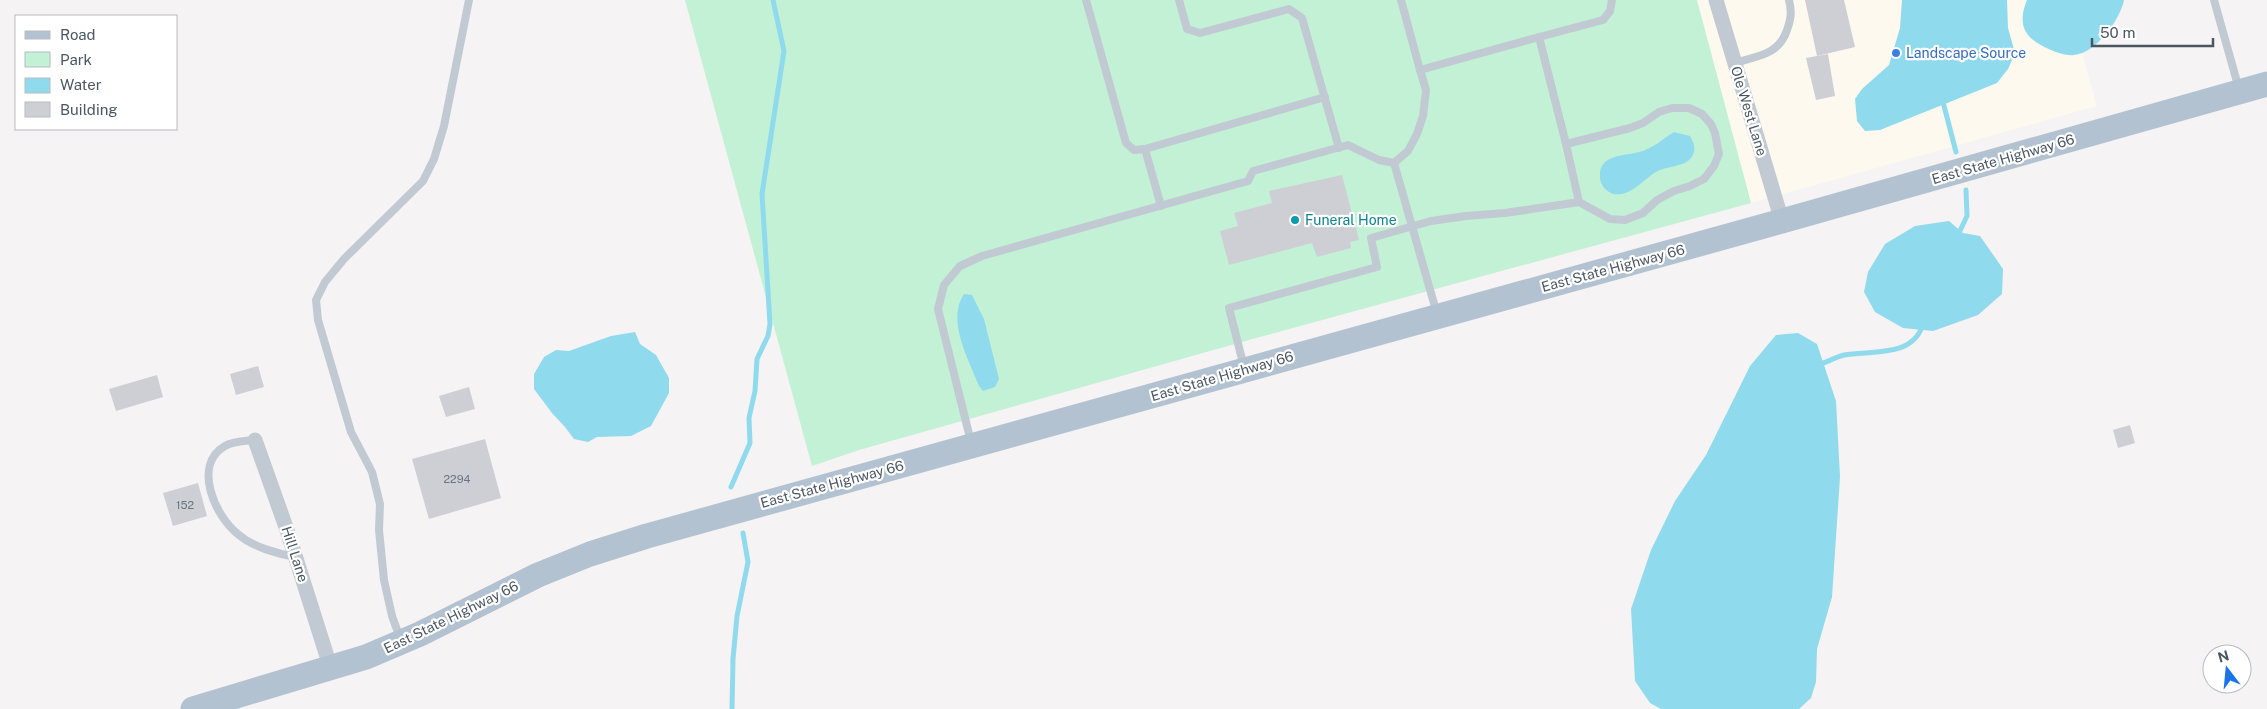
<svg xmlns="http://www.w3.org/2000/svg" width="2267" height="709" viewBox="0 0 2267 709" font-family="'Public Sans',sans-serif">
<rect width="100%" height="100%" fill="#f5f3f3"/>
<polygon fill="#fdf9ef" points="1697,0 2067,0 2097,106 1751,203"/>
<polygon fill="#c3f1d5" points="685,0 1697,0 1751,203 1256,338 859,450 812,466"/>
<g fill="#90daee">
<polygon points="1902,0 2007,0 2008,28 2015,53 2008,69 1997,83 1880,130 1865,131 1857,121 1855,99 1862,89 1889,65 1900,28"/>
<path d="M2027,0h97c-4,20 -28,53 -50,55 -7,1 -16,-2 -23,-5 -25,-10 -35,-24 -24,-50z"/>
<path d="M1674,132l16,4c4,7 7,14 1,22 -7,9 -25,8 -35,14 -15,9 -25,25 -43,22 -7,-3 -13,-9 -13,-17 -2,-25 29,-20 45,-27 11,-4 19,-12 29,-18z"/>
<polygon points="1949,221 1963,233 1980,236 2003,269 2002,294 1978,315 1933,331 1903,328 1875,312 1864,292 1868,272 1885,244 1915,226"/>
<path d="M964,294l8,1 12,24 15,60 -4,8 -12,4 -4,-5c-10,-26 -33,-66 -15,-92z"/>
<polygon points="635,332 640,344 656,355 669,378 669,393 651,426 631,436 597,437 588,442 574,439 565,427 552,413 534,389 534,374 544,357 556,350 569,351 611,336"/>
<polygon points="1798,333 1817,344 1836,401 1840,477 1832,597 1817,649 1816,682 1811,698 1799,709 1661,709 1650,703 1635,681 1631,609 1651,550 1675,501 1706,455 1750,366 1776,335"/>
</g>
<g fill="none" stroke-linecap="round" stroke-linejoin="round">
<g stroke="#90daee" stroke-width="5">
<polyline points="1942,98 1956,152"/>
<polyline points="1958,235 1967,216 1966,190"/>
<path d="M1818,365c9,-3 18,-8 26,-10 28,-5 69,3 79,-31"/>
<polyline points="731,487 750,443 749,418 755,391 757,359 768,336 770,324 762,194 784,51 773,0"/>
<polyline points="732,709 733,659 737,616 748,562 743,533"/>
</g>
</g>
<g fill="#cdcfd5">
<polygon points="1805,0 1844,0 1855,47 1817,56"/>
<polygon points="1828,54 1835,96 1816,100 1806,58"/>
<polygon points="1342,175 1359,240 1350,242 1351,248 1317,257 1312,243 1229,265 1220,231 1238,226 1234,213 1272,203 1269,191"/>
<polygon points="258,366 264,387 236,395 230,374"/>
<polygon points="157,375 163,397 116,411 109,389"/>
<polygon points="469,387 475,409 446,417 439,396"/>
<polygon points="2130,425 2135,443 2118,448 2113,430"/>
<polygon points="485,439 501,498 429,519 412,459"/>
<polygon points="198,483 207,516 173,526 163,493"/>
</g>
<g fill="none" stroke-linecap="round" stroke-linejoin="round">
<g stroke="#c1cad2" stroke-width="8">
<polyline points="1086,0 1126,143 1134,150 1145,149 1161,206"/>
<polyline points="1179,0 1187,29 1200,33 1289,9 1302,18 1339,148"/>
<polyline points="1401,0 1420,70 1539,37 1566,144"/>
<polyline points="2214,0 2239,89"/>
<polyline points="1539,37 1603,20 1610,11 1612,0"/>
<path d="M1734,63c23,-7 45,-8 53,-33 4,-11 5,-18 2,-30"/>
<polyline points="1145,149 1325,97"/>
<polyline points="1394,163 1408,151 1417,134 1423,116 1426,90 1420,70"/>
<polyline points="1244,367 1229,308 1377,267 1371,238 1431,221 1466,216 1505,213 1579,202 1610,219 1625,220 1643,213 1657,200 1674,191 1690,186 1704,179 1714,166 1719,154 1715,133 1711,124 1702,114 1689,108 1672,108 1659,112 1643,123 1630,128 1566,144 1579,202"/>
<path d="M255,440c-9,1 -22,1 -30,6 -33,19 -10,71 14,89 14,12 39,19 57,22"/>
<polyline points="971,442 938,309 944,285 960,266 982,256 1248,181 1253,171 1348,145 1379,160 1394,163 1437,314"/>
<polyline points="400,638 392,616 384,580 379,530 380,504 372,472 351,432 318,320 316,300 325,282 344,259 423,181 434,159 444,126 469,0"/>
</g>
<g stroke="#c1cad2" stroke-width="15">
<polyline points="1716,0 1782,221"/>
<polyline points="255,440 287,530 331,669"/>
</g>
<polyline stroke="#b3c2d1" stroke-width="25" points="193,709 366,657 420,634 538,575 590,554 647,536 1782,221 2267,84"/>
</g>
<circle fill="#3f7fe0" stroke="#fff" stroke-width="2" cx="1896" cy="53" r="5"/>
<circle fill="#0f9aa8" stroke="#fff" stroke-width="2" cx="1295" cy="220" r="5"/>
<g text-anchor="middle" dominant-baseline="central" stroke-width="4.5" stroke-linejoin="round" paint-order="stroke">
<g font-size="11" fill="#6b747e">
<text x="457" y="479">2294</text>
<text x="185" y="505">152</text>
</g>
<g font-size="14" fill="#366cbe" stroke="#fff" text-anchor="start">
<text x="1906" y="53">Landscape Source</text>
</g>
<g font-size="14" fill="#4a5661" stroke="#fff">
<text transform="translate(1749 111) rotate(73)">Ole West Lane</text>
<text transform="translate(2003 159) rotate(-16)">East State Highway 66</text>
<text transform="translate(1613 268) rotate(-15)">East State Highway 66</text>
<text transform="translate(1222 376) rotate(-16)">East State Highway 66</text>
<text transform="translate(832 484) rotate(-15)">East State Highway 66</text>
<text transform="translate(295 554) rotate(72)">Hill Lane</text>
<text transform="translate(451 617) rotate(-26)">East State Highway 66</text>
</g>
<g font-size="14" fill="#0d838f" stroke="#fff" text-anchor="start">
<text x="1305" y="220">Funeral Home</text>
</g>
</g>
<rect x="15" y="15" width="162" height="115" fill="#ffffff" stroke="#b7bbc0"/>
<rect x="25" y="31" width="25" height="8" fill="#b3c2d1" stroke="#b7bbc0"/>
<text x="60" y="40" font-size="15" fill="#4a5661">Road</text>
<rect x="25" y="52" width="25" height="15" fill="#c3f1d5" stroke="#b7bbc0"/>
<text x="60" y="65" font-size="15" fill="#4a5661">Park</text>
<rect x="25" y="78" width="25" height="15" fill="#90daee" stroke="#b7bbc0"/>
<text x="60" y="90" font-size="15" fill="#4a5661">Water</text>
<rect x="25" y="102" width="25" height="15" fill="#cdcfd5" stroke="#b7bbc0"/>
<text x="60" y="115" font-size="15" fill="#4a5661">Building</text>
<g transform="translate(2227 669) rotate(344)"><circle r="24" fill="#ffffff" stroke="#b7bbc0"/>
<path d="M0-4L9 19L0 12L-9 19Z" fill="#1a73e8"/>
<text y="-8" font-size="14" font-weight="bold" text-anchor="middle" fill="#4a5661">N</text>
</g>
<path d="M2092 38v8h121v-8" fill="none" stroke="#4a5661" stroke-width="2.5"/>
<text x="2100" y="38" font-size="15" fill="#4a5661" stroke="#ffffff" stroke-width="4" paint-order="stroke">50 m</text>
</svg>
